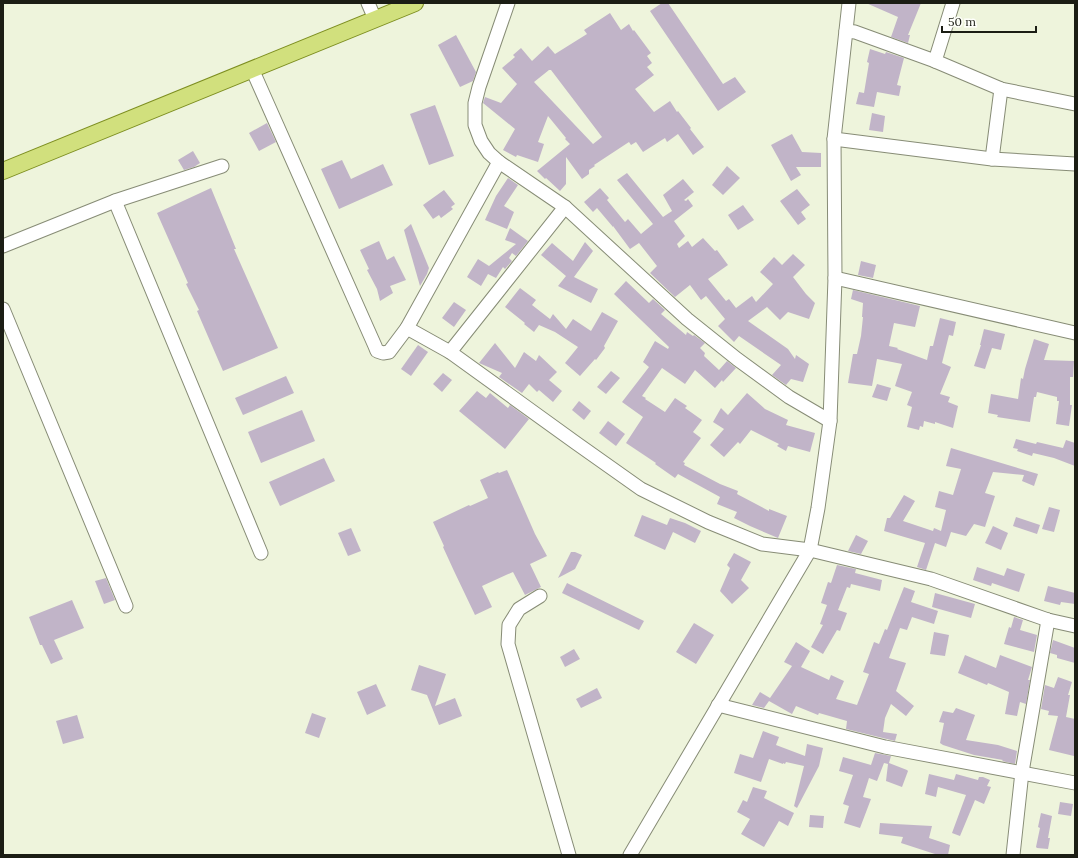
<svg xmlns="http://www.w3.org/2000/svg" width="1078" height="858" viewBox="0 0 1078 858" font-family="Lora,serif">
<rect width="100%" height="100%" fill="#eef4dc"/>
<g fill="#c1b4c8" fill-rule="evenodd">
<polygon points="662,3 668,3 723,84 735,77 746,92 718,111 650,11"/>
<polygon points="866,3 921,3 908,35 910,35 908,43 891,37 898,17"/>
<path d="M610,13l11,17 8,-6 4,7 1,-1 17,23 -4,3 5,7 -5,4 7,8 -19,14 19,23 16,-11 7,11 1,-1 13,17 -1,1 14,18 -11,8 -15,-21 -11,8 -2,-4 -22,14 -7,-10 -5,3 -2,-3 -35,23 1,1 -6,4v4l-7,5 -16,-22v27l-6,7 -14,-13 -1,1 -8,-8 33,-27 -5,-5 1,-1 -18,-22 -10,26 6,2 -6,18 -21,-7 -1,2 -13,-7 12,-21 -32,-26 2,-6 16,6 16,-19 -15,-16 13,-11 -2,-2 8,-7 11,13 16,-15 7,8 32,-20 -3,-4zM549,70h2l51,67 -9,7 -59,-62z"/>
<polygon points="456,35 476,72 473,81 460,87 438,45"/>
<polygon points="870,49 885,54 886,52 904,58 897,85 901,86 899,96 877,92 874,107 856,104 859,92 864,93 869,63 867,62"/>
<polygon points="435,105 454,156 429,165 410,114"/>
<polygon points="872,113 885,116 883,132 869,130"/>
<polygon points="267,123 276,142 259,151 249,133"/>
<polygon points="792,134 802,152 821,153 821,167 796,167 801,175 791,181 771,145"/>
<polygon points="193,151 200,163 194,167 184,170 178,160"/>
<polygon points="342,160 351,179 383,164 393,185 339,209 321,169"/>
<polygon points="727,166 740,178 723,195 712,185"/>
<polygon points="627,173 663,217 672,211 663,195 683,179 694,192 684,200 686,201 688,199 693,206 674,221 685,236 677,244 679,248 688,241 692,247 703,238 715,251 717,250 728,265 708,279 726,301 729,299 736,308 752,296 756,302 773,284 760,272 774,257 782,265 793,254 805,265 793,277 806,294 815,303 809,319 788,312 780,320 767,307 748,321 788,349 795,359 796,355 809,364 803,382 791,379 786,385 772,375 781,365 739,336 734,342 718,326 725,319 706,296 701,300 690,285 675,297 650,273 657,266 639,243 630,249 613,226 613,227 597,208 593,212 584,202 600,188 609,198 607,200 625,222 628,219 641,234 653,224 617,180"/>
<polygon points="508,178 518,185 504,206 514,212 507,229 485,220 496,196"/>
<polygon points="211,188 236,249 234,249 278,348 223,371 197,311 199,310 186,284 188,283 157,213"/>
<polygon points="797,189 810,205 801,212 806,219 798,225 780,201"/>
<polygon points="444,190 455,204 451,207 453,209 441,218 439,215 433,219 423,205"/>
<polygon points="743,205 754,220 738,230 728,215"/>
<polygon points="411,224 429,268 427,274 420,286 404,230"/>
<polygon points="510,228 528,241 516,256 512,253 509,258 512,261 505,269 503,267 496,278 488,274 481,286 467,277 478,259 489,266 516,244 505,240"/>
<polygon points="379,241 387,260 394,256 406,280 390,286 393,293 380,301 377,289 367,270 369,269 360,250"/>
<polygon points="585,242 593,251 574,277 598,289 591,303 558,286 566,276 541,255 552,243 573,261"/>
<polygon points="861,261 876,265 873,278 858,275"/>
<polygon points="626,281 649,303 653,299 665,310 661,314 686,335 687,332 693,336 694,335 705,343 700,348 705,353 704,356 719,370 727,361 736,368 723,382 722,380 715,388 695,370 685,384 662,368 642,396 646,398 645,399 665,412 675,398 687,406 685,408 702,420 693,432 701,438 683,462 685,463 684,465 720,484 738,491 737,494 769,511 769,509 787,516 778,538 750,526 734,518 737,512 717,504 720,497 678,474 675,478 655,464 656,463 626,443 643,417 622,402 649,367 643,362 655,341 668,349 669,347 614,294"/>
<polygon points="520,288 536,300 532,305 550,319 553,314 566,329 573,319 591,331 602,312 618,321 604,346 605,348 596,360 595,359 580,376 565,363 578,347 555,332 539,325 534,332 524,324 525,323 505,307"/>
<polygon points="853,290 920,306 915,327 894,323 889,346 898,348 897,349 927,360 930,346 933,346 940,318 956,322 953,336 949,335 942,363 951,367 940,394 950,397 948,402 958,406 953,428 935,422 935,424 924,421 923,427 920,426 919,430 907,427 912,407 907,405 912,392 895,386 902,364 877,359 872,386 848,383 853,354 857,354 861,336 863,317 862,317 863,303 851,299"/>
<polygon points="454,302 466,310 454,327 442,318"/>
<polygon points="984,329 1005,334 1001,350 992,348 985,369 974,366 981,345 980,345"/>
<polygon points="1034,339 1049,344 1044,360 1074,361 1073,377 1070,377 1070,405 1072,405 1069,426 1056,424 1059,401 1057,401 1057,397 1037,392 1036,397 1034,397 1030,422 997,417 998,415 988,413 991,394 1018,399 1021,378 1023,379 1025,369"/>
<polygon points="495,343 515,368 524,352 536,361 539,355 557,372 549,380 562,391 553,402 539,390 537,392 529,384 522,393 499,377 502,373 479,363"/>
<polygon points="418,345 428,352 411,376 401,369"/>
<polygon points="611,371 620,378 606,394 597,387"/>
<polygon points="443,373 452,380 442,392 433,384"/>
<polygon points="286,376 294,393 243,415 235,398"/>
<polygon points="877,384 891,388 887,401 872,397"/>
<polygon points="477,391 486,398 490,393 508,408 510,405 529,419 505,449 459,411"/>
<polygon points="747,393 765,409 788,420 786,425 815,433 810,452 788,446 786,451 777,446 779,444 751,430 740,444 738,442 724,457 710,445 724,429 713,422 721,408 728,415"/>
<polygon points="579,401 591,411 584,420 572,410"/>
<polygon points="302,410 315,441 261,463 248,432"/>
<polygon points="608,421 625,434 616,446 599,433"/>
<polygon points="1016,439 1036,444 1037,442 1063,448 1066,440 1075,443 1075,466 1054,458 1033,453 1032,456 1017,451 1018,449 1013,448"/>
<polygon points="951,448 1038,474 1034,486 1022,481 1024,475 993,472 985,493 995,496 985,527 974,524 966,536 951,532 946,547 935,543 926,570 917,567 925,543 884,531 887,518 890,518 904,495 915,501 903,521 933,531 934,528 941,531 946,510 935,507 939,491 953,495 961,469 946,466"/>
<polygon points="324,458 335,481 280,506 269,482"/>
<polygon points="507,470 535,534 547,556 530,564 541,587 525,595 513,572 506,575 482,586 492,607 475,615 454,571 443,547 444,546 433,522 469,505 470,506 488,498 480,480 498,472 499,473"/>
<polygon points="1049,507 1060,510 1054,532 1042,529"/>
<polygon points="642,515 667,525 670,518 685,523 701,531 695,543 673,532 665,550 634,536"/>
<polygon points="1016,517 1040,525 1037,534 1013,526"/>
<polygon points="993,526 1008,533 1001,550 985,543"/>
<polygon points="351,528 361,551 348,556 338,533"/>
<polygon points="856,535 868,541 861,554 848,551"/>
<polygon points="571,552 575,552 582,555 575,569 558,578"/>
<polygon points="734,553 751,562 741,580 749,588 732,604 720,591 730,568 727,565"/>
<polygon points="837,565 856,569 855,573 882,580 880,591 851,584 850,588 847,587 838,610 847,613 840,631 837,630 823,654 811,647 823,625 820,624 827,605 821,603 828,582 831,583"/>
<polygon points="977,567 1004,576 1007,568 1025,574 1019,592 992,583 991,586 973,580"/>
<polygon points="106,578 115,600 104,604 95,581"/>
<polygon points="567,583 644,621 639,630 562,593"/>
<polygon points="1048,586 1075,593 1075,604 1061,602 1060,605 1044,601"/>
<polygon points="904,587 915,591 911,602 938,611 934,624 912,617 907,630 900,628 889,658 906,663 896,691 914,706 906,716 891,704 885,718 883,732 897,734 895,741 846,729 847,721 819,713 818,715 796,706 792,714 769,701 764,708 752,705 760,692 770,698 792,666 784,662 796,642 810,651 801,667 829,680 831,675 844,681 836,699 857,705 869,674 863,672 874,642 879,644 885,629 887,630"/>
<polygon points="935,593 975,604 971,618 932,607"/>
<polygon points="72,600 84,628 54,640 63,659 51,664 42,645 40,645 29,617"/>
<polygon points="1014,617 1023,620 1020,630 1037,635 1034,652 1004,644 1009,627 1011,628"/>
<polygon points="694,623 714,635 696,664 676,652"/>
<polygon points="934,632 949,635 945,656 930,654"/>
<polygon points="1053,640 1075,648 1075,663 1057,658 1057,655 1050,653"/>
<polygon points="574,649 580,659 565,667 560,657"/>
<polygon points="965,655 996,668 1000,655 1032,667 1028,680 1030,680 1026,704 1020,702 1017,716 1005,714 1009,692 988,683 987,685 958,673"/>
<polygon points="419,665 446,674 435,706 455,698 462,716 439,725 427,695 411,690"/>
<polygon points="1058,677 1072,682 1068,695 1070,695 1066,717 1075,719 1075,750 1074,756 1049,750 1058,716 1048,715 1049,711 1041,709 1045,685 1054,688"/>
<polygon points="376,684 386,706 367,715 357,692"/>
<polygon points="597,688 602,698 581,708 576,699"/>
<polygon points="956,708 975,715 966,740 998,745 1017,751 1015,764 1002,761 1003,760 974,755 943,745 940,743 944,723 939,722 943,711 953,713"/>
<polygon points="312,713 326,718 319,738 305,733"/>
<polygon points="77,715 84,738 63,744 56,721"/>
<polygon points="763,731 779,737 776,745 805,756 807,744 823,748 819,766 797,808 794,806 804,766 786,762 785,764 783,763 783,764 769,759 761,782 734,773 740,754 753,758"/>
<polygon points="875,753 891,756 889,763 907,770 908,771 902,787 886,781 888,764 884,763 877,781 869,778 863,797 871,799 860,828 844,823 849,806 843,804 853,775 839,771 843,757 871,765"/>
<polygon points="929,774 954,780 956,774 978,780 979,777 983,777 990,780 987,786 991,787 984,804 975,800 960,836 952,833 966,795 938,787 936,797 925,794"/>
<polygon points="753,787 767,791 764,798 794,813 788,826 779,821 764,847 741,834 750,819 737,812 743,800 747,802"/>
<polygon points="1060,802 1073,804 1071,816 1058,814"/>
<polygon points="1041,813 1052,816 1048,838 1050,838 1048,849 1037,848 1036,847 1040,828 1038,827"/>
<polygon points="810,815 824,816 823,828 809,827"/>
<polygon points="880,823 895,824 932,826 929,838 950,845 948,855 938,855 901,843 903,837 879,834"/>
</g>
<g fill="none" stroke-linecap="round" stroke-linejoin="round">
<defs>
<g id="minor">
<polyline points="368,3 375,19"/>
<polyline points="508,3 479,87 475,103 475,125 481,141 489,153 499,162 565,207 687,319 737,359 789,397 830,421"/>
<polyline points="846,31 855,32 935,61 1001,89 1075,104"/>
<polyline points="935,61 953,3"/>
<polyline points="252,69 375,346 377,351 383,353 389,352 407,328 499,162"/>
<polyline points="834,139 992,159 1075,164"/>
<polyline points="992,159 1001,89"/>
<polyline points="115,201 261,553"/>
<polyline points="3,246 115,201 222,166"/>
<polyline points="835,278 1075,333"/>
<polyline points="3,309 126,606"/>
<polyline points="407,328 450,352 576,443 641,489 708,522 762,544 810,550 931,579 1048,620 1075,626"/>
<polyline points="450,352 565,207"/>
<polyline points="540,596 519,609 509,625 508,644 569,855"/>
<polyline points="718,705 885,747 1075,783"/>
<polyline points="630,855 810,550 818,508 830,421 835,278 834,139 849,3"/>
<polyline points="1013,855 1022,772 1048,620"/>
</g>
<polyline id="major" points="3,171 415,3"/>
</defs>
<use href="#minor" stroke="#878c76" stroke-width="15"/>
<use href="#major" stroke="#7d8e20" stroke-width="18"/>
<use href="#minor" stroke="#fff" stroke-width="13"/>
<use href="#major" stroke="#d1e07d" stroke-width="16"/>
</g>
<rect width="1078" height="858" fill="none" stroke="#1b1d14" stroke-width="8"/>
<path d="M942 26v6h94v-6" fill="none" stroke="#1b1d14" stroke-width="2"/>
<text x="948" y="26" font-size="12" fill="#1b1d14" stroke="#fefffa" stroke-width="3" paint-order="stroke">50 m</text>
</svg>
